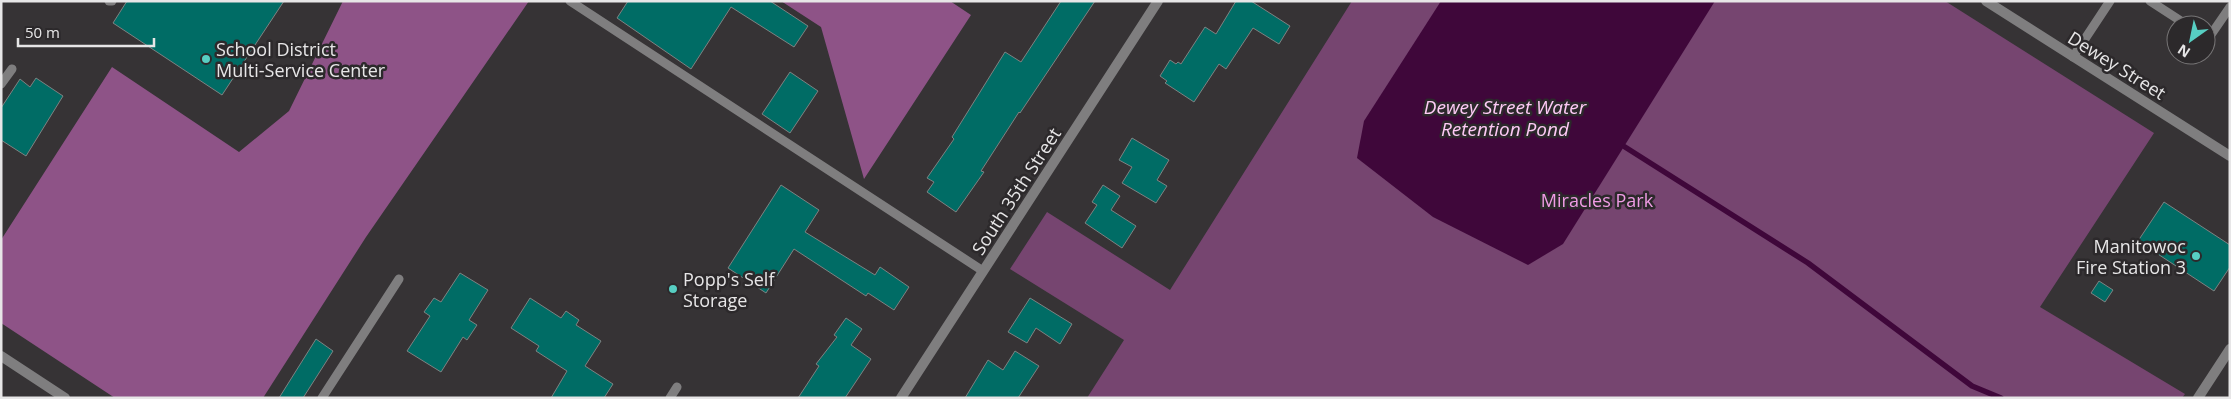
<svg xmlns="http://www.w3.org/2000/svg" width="2231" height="399" viewBox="0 0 2231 399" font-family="'Open Sans',sans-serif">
<rect width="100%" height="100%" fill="#363335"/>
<polygon fill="#764570" points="1352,1 1945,1 2154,133 2040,307 2185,394 2182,398 1087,398 1124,340 1010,269 1047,212 1170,290"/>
<g fill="#8e5387">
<polygon points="343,1 529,1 366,237 263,398 115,398 1,323 1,240 112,67 239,152 289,111"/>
<polygon points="781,1 950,1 971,15 864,179 821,27"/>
</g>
<polygon fill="#3f073a" points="1441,1 1715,1 1563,244 1528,265 1433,217 1357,158 1364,121"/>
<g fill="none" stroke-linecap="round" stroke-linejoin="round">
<polyline stroke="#3f073a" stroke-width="5.5" points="1625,147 1808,263 1972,386 2001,398"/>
</g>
<g fill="#006c65" stroke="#7e8282">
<polygon points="127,1 284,1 222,95 113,23"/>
<polygon points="628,1 770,1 808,26 794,47 731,7 691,69 617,18"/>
<polygon points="1061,1 1095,1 1020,113 1019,112 981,171 984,172 956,212 927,192 934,182 927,178 954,139 952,137 1005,52 1021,62"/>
<polygon points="1236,1 1251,1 1290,26 1279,44 1253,28 1226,69 1219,64 1194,102 1165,83 1167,81 1160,76 1170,60 1176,64 1178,62 1181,64 1205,27 1216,34"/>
<polygon points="790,72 818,91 790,133 762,114"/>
<polygon points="36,78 63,96 26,156 1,140 1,108 20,79 30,87"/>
<polygon points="1132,138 1169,160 1157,180 1167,186 1156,203 1122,183 1132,167 1119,160"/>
<polygon points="781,185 819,210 805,232 875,275 880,267 909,287 894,310 868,293 866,296 794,249 766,293 728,268"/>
<polygon points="1103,185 1120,196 1111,210 1136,226 1122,248 1085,223 1097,205 1092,202"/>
<polygon points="2164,202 2230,245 2230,267 2214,291 2138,241"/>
<polygon points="460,273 488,290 469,320 477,325 467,340 463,337 441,372 407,351 430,316 424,312 434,298 441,302"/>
<polygon points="2099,281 2113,290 2105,302 2091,293"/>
<polygon points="530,298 561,318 566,311 579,320 576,325 601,341 585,366 613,384 604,398 551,398 567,371 536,351 539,346 511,328"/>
<polygon points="1030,298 1072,324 1060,344 1036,328 1027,343 1008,332"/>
<polygon points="846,318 862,329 851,345 871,359 845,398 798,398 819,366 816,364 837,337 834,335"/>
<polygon points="316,339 333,351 303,398 279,398"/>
<polygon points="1015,351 1039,366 1018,398 965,398 988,360 1003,370"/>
</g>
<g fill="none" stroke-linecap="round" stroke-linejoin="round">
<g stroke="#7f7e7f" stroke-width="9">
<polyline points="109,1 112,1"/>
<polyline points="570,1 983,271"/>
<polyline points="2150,1 2187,25"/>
<polyline points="2206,37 2208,39 2230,7"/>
<polyline points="2073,57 2110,1"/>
<polyline points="1,84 12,69"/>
<polyline points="322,398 399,279"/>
<polyline points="670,398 677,387"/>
</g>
<g stroke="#7f7e7f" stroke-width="10">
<polyline points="1,356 65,398"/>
<polyline points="901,398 1158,1"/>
<polyline points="2198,398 2230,349"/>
</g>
<polyline stroke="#7f7e7f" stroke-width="10" points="1986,1 2230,156"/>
</g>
<g fill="#57cec2" stroke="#2c292b" stroke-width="2">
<circle cx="206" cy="59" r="5"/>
<circle cx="2196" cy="256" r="5"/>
<circle cx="673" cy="289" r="5"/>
</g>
<g text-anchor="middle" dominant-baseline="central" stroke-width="5" stroke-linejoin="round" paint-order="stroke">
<g font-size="18" fill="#e7e6e7" stroke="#2c292b" text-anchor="start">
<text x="216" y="49">School District<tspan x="216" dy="21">Multi-Service Center</tspan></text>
<text x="2186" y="246" text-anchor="end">Manitowoc<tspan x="2186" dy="21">Fire Station 3</tspan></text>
<text x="683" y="279">Popp's Self<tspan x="683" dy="21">Storage</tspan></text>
</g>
<g font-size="18" fill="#e7e6e7" stroke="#2c292b">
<text transform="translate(2117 65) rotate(32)">Dewey Street</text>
<text transform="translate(1016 191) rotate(-57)">South 35th Street</text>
</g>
<g font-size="18" fill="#f09ce5" stroke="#2c292b">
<text x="1597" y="200">Miracles Park</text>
</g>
<g font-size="19" font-style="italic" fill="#fecaf6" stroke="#2c292b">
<text x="1505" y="107">Dewey Street Water<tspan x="1505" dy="22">Retention Pond</tspan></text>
</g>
</g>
<rect width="2231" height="399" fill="none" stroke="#e7e6e7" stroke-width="5"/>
<g transform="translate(2191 40) rotate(213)"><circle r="24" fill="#2c292b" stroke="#777576"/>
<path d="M0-4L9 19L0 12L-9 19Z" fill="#57cec2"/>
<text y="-8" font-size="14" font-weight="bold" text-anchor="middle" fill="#e7e6e7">N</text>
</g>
<path d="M18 38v8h136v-8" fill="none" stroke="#e7e6e7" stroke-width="2.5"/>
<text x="25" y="38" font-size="15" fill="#e7e6e7" stroke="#2c292b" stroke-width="4" paint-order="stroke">50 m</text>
</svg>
